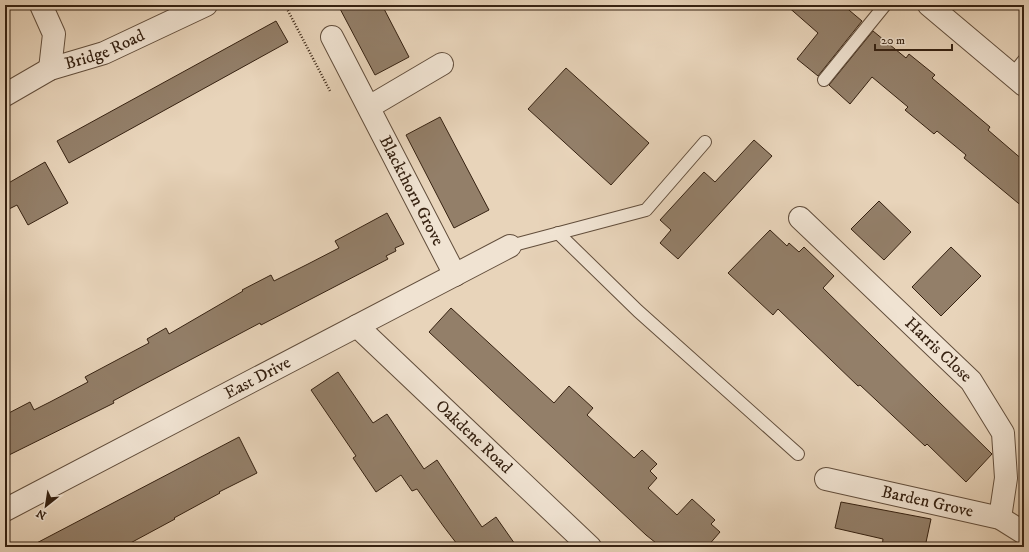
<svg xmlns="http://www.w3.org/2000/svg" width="1029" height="552" viewBox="0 0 1029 552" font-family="'IM FELL DW Pica',serif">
<rect width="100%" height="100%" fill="#e8d4ba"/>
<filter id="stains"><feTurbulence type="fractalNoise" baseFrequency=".005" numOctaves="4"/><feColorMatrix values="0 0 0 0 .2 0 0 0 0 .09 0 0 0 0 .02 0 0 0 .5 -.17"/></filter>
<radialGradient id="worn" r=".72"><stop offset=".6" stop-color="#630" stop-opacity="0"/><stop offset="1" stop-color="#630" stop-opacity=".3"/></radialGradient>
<g fill="#937f69" stroke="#362212">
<polygon points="338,5 382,5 409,57 375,75"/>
<polygon points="786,5 843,5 862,21 818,76 797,59 818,33"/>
<polygon points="276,21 288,42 69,163 57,141"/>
<polygon points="873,31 906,58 909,54 935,75 932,78 990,127 988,130 1024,161 1024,208 964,158 966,155 937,131 934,134 905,110 908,107 872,77 850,104 829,85"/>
<polygon points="566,68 649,143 611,185 528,109"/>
<polygon points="440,117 489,210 454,228 406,135"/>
<polygon points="754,140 772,156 678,259 660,243 671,230 660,220 704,172 715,182"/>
<polygon points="45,162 68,203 28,225 17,205 5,211 5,185"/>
<polygon points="879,201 911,232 884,260 851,229"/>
<polygon points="387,213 404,244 395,248 396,251 386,256 388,259 261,325 260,323 139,387 113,401 114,403 5,457 5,415 30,402 34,410 50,402 88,382 85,377 149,343 147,339 166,328 169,334 243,291 242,290 271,275 274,281 308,264 339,248 335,241"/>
<polygon points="770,230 787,246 789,243 799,252 804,247 834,276 823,288 992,454 966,482 927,444 925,446 860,385 858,386 778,309 773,315 728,273"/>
<polygon points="951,247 981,276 941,316 912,287"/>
<polygon points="451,308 554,403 569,386 593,408 587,415 634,458 642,450 657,464 650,471 657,478 648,488 677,515 692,499 715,520 711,524 720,532 707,547 661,547 646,535 429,332"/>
<polygon points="338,372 373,423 387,414 424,469 437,460 482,527 496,517 517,547 453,547 457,544 444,527 417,489 412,491 401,475 376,492 353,458 356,456 311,390"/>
<polygon points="239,437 257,473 219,492 220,493 174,518 175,519 123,547 29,547"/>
<polygon points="841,502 931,519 925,547 882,547 883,539 835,528"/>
</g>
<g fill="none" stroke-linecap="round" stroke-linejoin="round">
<defs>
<g id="service">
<polyline points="1012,75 1024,60"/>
<polyline points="824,80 885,5"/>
<polyline points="558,233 638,311 798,454"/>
<polyline points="510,246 646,210 705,142"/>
</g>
<g id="minor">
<polyline points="41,5 54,34 50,69"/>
<polyline points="929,5 1024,85"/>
<path id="s1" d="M332,37l123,238"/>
<path id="s2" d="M5,95l45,-26 54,-16 102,-48"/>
<polyline points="369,107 442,64"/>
<path id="s3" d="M800,218l171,163 32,52 3,45 -6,40"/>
<path id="s4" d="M357,326l233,221"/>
<path id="s5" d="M826,479l174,39 24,15"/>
<path id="s6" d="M5,510l505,-264"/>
</g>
</defs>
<use href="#service" stroke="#624e3c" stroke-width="14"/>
<use href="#minor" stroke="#624e3c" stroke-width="24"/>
<polyline stroke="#362212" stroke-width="2.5" stroke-dasharray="1 2" stroke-linecap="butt" points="285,5 330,91"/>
<use href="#service" stroke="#f0e3d2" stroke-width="12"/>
<use href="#minor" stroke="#f0e3d2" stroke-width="22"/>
</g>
<g text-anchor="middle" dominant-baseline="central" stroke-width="4" stroke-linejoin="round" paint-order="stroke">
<g font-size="17" fill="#362212" stroke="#f0e3d2">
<text stroke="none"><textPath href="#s2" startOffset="110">Bridge Road</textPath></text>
<text stroke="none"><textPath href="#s1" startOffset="173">Blackthorn Grove</textPath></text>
<text stroke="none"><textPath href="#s3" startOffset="191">Harris Close</textPath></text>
<text stroke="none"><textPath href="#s6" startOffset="285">East Drive</textPath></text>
<text stroke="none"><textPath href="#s4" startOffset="161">Oakdene Road</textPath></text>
<text stroke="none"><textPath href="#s5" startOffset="104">Barden Grove</textPath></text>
</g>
</g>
<rect width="1029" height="552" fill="none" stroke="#e8d4ba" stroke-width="20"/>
<rect x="6" y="6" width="1017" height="540" fill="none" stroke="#362212" stroke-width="2"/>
<rect x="10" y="10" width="1009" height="532" fill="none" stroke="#362212"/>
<g transform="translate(46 506) rotate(210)" stroke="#f0e3d2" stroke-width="3" paint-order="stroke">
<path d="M0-3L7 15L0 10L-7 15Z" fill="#362212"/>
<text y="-6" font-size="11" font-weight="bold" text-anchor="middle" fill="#362212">N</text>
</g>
<path d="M875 44v6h77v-6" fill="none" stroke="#362212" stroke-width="2"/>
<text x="881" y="44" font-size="12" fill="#362212" stroke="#f0e3d2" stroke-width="3" paint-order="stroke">20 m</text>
<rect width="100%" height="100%" filter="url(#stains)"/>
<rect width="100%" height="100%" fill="url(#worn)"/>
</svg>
